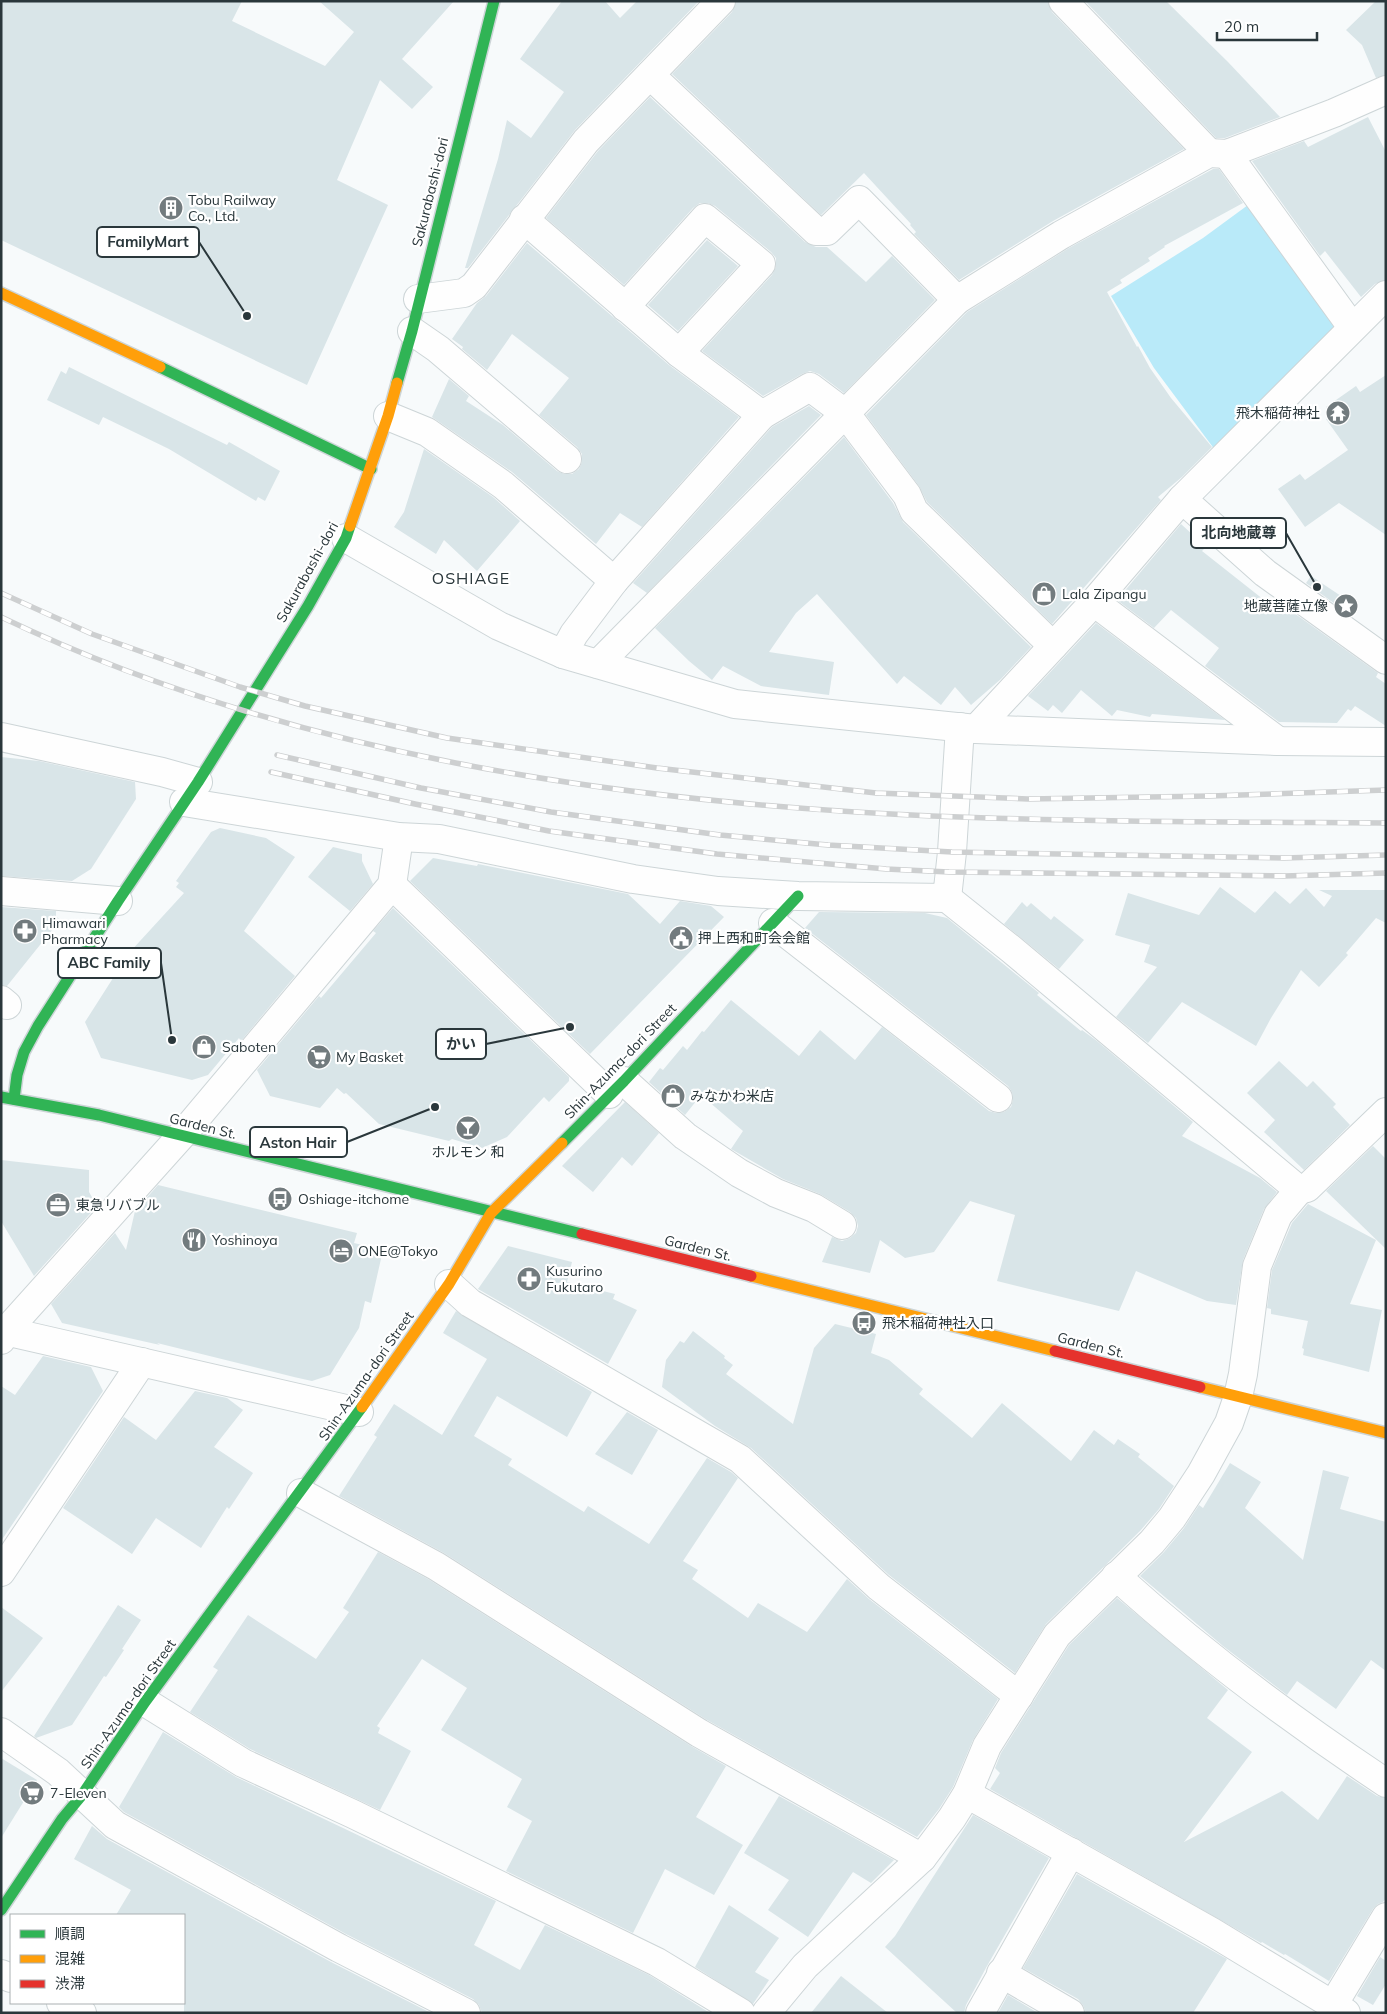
<svg xmlns="http://www.w3.org/2000/svg" width="1387" height="2014" viewBox="0 0 1387 2014" font-family="Mulish,'Noto Sans JP',sans-serif">
<rect width="100%" height="100%" fill="#f7fafb"/>
<polygon fill="#b9eaf9" points="1248,205 1340,324 1215,450 1154,368 1111,296 1203,238"/>
<g fill="#d9e5e8">
<polygon points="1,1 242,1 232,21 325,66 354,32 319,1 454,1 402,59 433,87 412,109 380,80 337,180 388,205 307,385 1,240"/>
<polygon points="562,1 605,1 620,18 637,1 699,1 575,130 468,268 465,268 498,159 507,120 531,138 564,92 520,59"/>
<polygon points="736,1 1048,1 1052,12 1184,149 1053,221 959,280 914,234 916,232 910,225 911,224 864,173 821,215 672,74 732,12"/>
<polygon points="1085,1 1166,1 1228,62 1280,117 1225,138 1216,138"/>
<polygon points="1376,1 1386,1 1386,75 1376,78 1362,45 1346,30"/>
<polygon points="650,97 805,242 816,247 827,247 866,282 892,256 935,300 844,393 819,374 810,371 802,374 763,396 702,351 772,275 776,267 776,258 771,252 715,206 708,203 700,203 693,208 624,285 546,218 598,151"/>
<polygon points="1368,117 1386,152 1386,280 1375,284 1361,297 1325,251 1320,256 1252,161 1304,141 1308,147"/>
<polygon points="1213,169 1219,169 1243,203 1164,246 1165,247 1148,258 1150,261 1120,280 1122,283 1107,292 1137,347 1138,346 1150,368 1171,398 1212,447 1182,477 1158,497 1161,500 1052,624 927,502 919,486 866,415 967,312 1069,248"/>
<polygon points="707,240 738,266 678,331 648,305"/>
<polygon points="527,243 669,365 739,417 642,527 620,513 596,544 512,472 432,417 449,379 469,396 466,401 503,425 557,471 564,474 572,474 579,469 582,462 582,454 577,447 539,415 569,378 512,334 487,370 462,349 463,347 452,339 477,303 486,296"/>
<polygon points="69,367 227,445 229,442 280,471 265,501 258,497 256,501 169,449 103,417 99,425 47,400 61,371 66,374"/>
<polygon points="1386,375 1386,535 1339,503 1305,527 1278,489 1300,474 1305,480 1348,450 1326,419 1332,416 1326,407 1356,386 1360,392"/>
<polygon points="809,406 821,415 647,593 633,583 772,427"/>
<polygon points="844,437 893,503 903,522 1031,647 1001,679 971,705 955,687 941,705 904,676 897,684 817,594 796,613 769,652 834,662 829,695 761,686 723,666 712,680 689,661 655,628"/>
<polygon points="424,449 493,497 520,521 477,571 444,540 436,554 394,527 404,512"/>
<polygon points="1181,524 1206,547 1202,551 1282,614 1287,608 1378,673 1376,677 1386,684 1386,726 1355,706 1351,711 1348,709 1337,723 1279,722 1205,666 1219,648 1171,610 1154,628 1117,600"/>
<polygon points="1311,576 1356,606 1349,614 1306,583"/>
<polygon points="1096,623 1225,720 1152,714 1150,717 1117,710 1112,716 1081,690 1062,713 1053,705 1048,711 1028,696"/>
<polygon points="1,757 39,761 135,782 136,799 91,869 72,881 1,876"/>
<polygon points="220,828 266,838 295,857 244,931 295,976 241,1041 239,1038 208,1075 192,1080 101,1058 85,1022 129,953 184,893 176,887 179,883 176,881 211,832"/>
<polygon points="333,847 362,854 362,861 373,884 350,911 308,877"/>
<polygon points="433,858 477,866 478,864 628,894 660,924 680,901 711,906 724,917 590,1054 410,881"/>
<polygon points="1220,887 1255,913 1275,891 1290,904 1306,888 1324,907 1332,896 1319,890 1386,890 1386,923 1376,918 1346,953 1348,955 1319,987 1301,970 1271,1018 1256,1046 1182,1002 1148,1043 1116,1017 1157,967 1144,962 1150,945 1115,935 1128,893 1199,915"/>
<polygon points="1022,902 1027,907 1031,903 1051,920 1054,916 1084,940 1059,969 1004,924"/>
<polygon points="1,907 56,911 56,916 60,920 7,986 1,985"/>
<polygon points="393,908 569,1077 569,1081 549,1102 544,1097 507,1137 482,1148 452,1139 449,1141 379,1124 346,1093 344,1094 337,1088 320,1108 270,1096 257,1070 319,996 321,998 376,933 373,931"/>
<polygon points="819,912 925,913 947,918 1039,993 1037,995 1081,1031 1082,1030 1097,1041 1193,1122 1182,1136 1260,1178 1277,1192 1264,1209 1243,1260 1236,1305 1207,1301 1136,1271 1119,1311 997,1281 1015,1215 970,1201 934,1252 905,1258 880,1240 870,1273 822,1262 832,1237 842,1241 850,1238 856,1233 858,1226 856,1218 850,1212 820,1194 783,1179 731,1149 743,1131 701,1095 685,1115 649,1082 660,1068 663,1070 683,1046 687,1050 702,1031 704,1032 731,1000 799,1056 820,1030 855,1060 882,1027 989,1111 996,1113 1004,1112 1011,1107 1013,1100 1012,1092 1008,1086 805,928"/>
<polygon points="1279,1061 1307,1087 1313,1081 1336,1104 1333,1107 1350,1125 1304,1170 1264,1132 1275,1120 1247,1093"/>
<polygon points="625,1102 659,1133 632,1166 622,1157 593,1192 562,1166"/>
<polygon points="1373,1146 1386,1159 1386,1249 1326,1191"/>
<polygon points="1,1160 89,1170 89,1192 97,1206 34,1276 1,1221"/>
<polygon points="158,1185 357,1233 354,1243 383,1250 371,1303 365,1301 359,1328 330,1375 312,1381 294,1377 157,1343 160,1345 62,1323 51,1304 115,1233 126,1250 135,1211"/>
<polygon points="1308,1204 1376,1240 1350,1304 1382,1310 1369,1372 1303,1355 1304,1349 1302,1348 1308,1321 1271,1314 1271,1309 1267,1308 1272,1270 1292,1223"/>
<polygon points="508,1246 572,1262 567,1282 615,1294 613,1299 637,1310 608,1364 478,1289"/>
<polygon points="456,1311 592,1392 567,1437 497,1396 474,1436 512,1459 508,1465 584,1512 588,1506 649,1544 707,1458 731,1472 738,1478 683,1561 698,1570 692,1579 748,1618 758,1603 807,1632 847,1579 869,1599 998,1699 973,1740 953,1787 939,1809 917,1837 707,1720 444,1553 339,1496 377,1437 374,1435 394,1404 442,1435 487,1359 443,1333"/>
<polygon points="835,1324 876,1334 871,1353 889,1360 923,1389 919,1394 972,1438 1002,1403 1071,1461 1094,1430 1114,1445 1118,1439 1140,1454 1138,1457 1174,1486 1159,1509 1140,1531 1046,1624 1015,1673 889,1575 751,1448 715,1426 662,1387 666,1360 680,1341 684,1343 693,1331 725,1356 724,1358 733,1365 726,1374 793,1424 814,1348"/>
<polygon points="43,1356 91,1367 103,1391 1,1541 1,1386 15,1395"/>
<polygon points="195,1391 227,1398 243,1410 214,1447 253,1473 229,1509 227,1507 201,1548 156,1518 132,1554 63,1508 124,1417 156,1440"/>
<polygon points="627,1412 658,1430 632,1475 595,1454"/>
<polygon points="1230,1463 1261,1482 1245,1508 1303,1560 1323,1470 1349,1477 1340,1509 1386,1522 1386,1671 1371,1660 1336,1709 1297,1681 1287,1695 1223,1646 1140,1576 1164,1552 1184,1528 1199,1505 1203,1508"/>
<polygon points="378,1552 428,1579 691,1746 726,1766 696,1817 743,1845 714,1895 665,1869 633,1933 506,1871 532,1821 507,1807 522,1779 441,1730 467,1688 422,1659 377,1726 380,1728 378,1733 411,1751 380,1810 250,1749 190,1712 218,1670 213,1667 248,1615 316,1659 349,1612 343,1608"/>
<polygon points="1117,1598 1228,1690 1207,1718 1252,1752 1184,1842 1282,1791 1318,1820 1347,1776 1377,1796 1386,1798 1386,1898 1383,1902 1378,1904 1373,1909 1329,1981 1285,1954 1284,1955 1262,1942 1261,1943 990,1789 1000,1773 995,1768 1001,1753 1069,1645"/>
<polygon points="118,1605 141,1620 122,1649 124,1650 106,1677 104,1676 72,1725 36,1738 34,1736"/>
<polygon points="1,1607 43,1638 1,1692"/>
<polygon points="163,1732 236,1777 496,1901 474,1945 520,1970 545,1925 649,1975 710,2013 482,2013 479,2005 473,1999 346,1934 124,1812 119,1807"/>
<polygon points="1,1758 37,1780 1,1838"/>
<polygon points="779,1796 894,1860 871,1883 853,1872 808,1937 768,1910 789,1880 744,1853"/>
<polygon points="973,1815 1049,1858 987,1966 966,2005 964,2013 957,2013 885,1947 895,1936"/>
<polygon points="92,1826 107,1839 331,1962 431,2013 184,2013 184,1915 116,1915 131,1890 74,1859"/>
<polygon points="1077,1874 1227,1959 1193,2013 1086,2013 1083,2005 1078,1999 1023,1968"/>
<polygon points="729,1905 779,1938 755,1972 769,1980 753,2004 695,1967"/>
<polygon points="1380,1957 1386,1961 1386,1984 1373,2005 1357,1996"/>
<polygon points="841,1976 888,2013 811,2013"/>
<polygon points="1008,1995 1038,2013 998,2013"/>
</g>
<g fill="none" stroke-linecap="round" stroke-linejoin="round">
<defs>
<g id="street">
<polyline points="1063,1 1209,153"/>
<polyline points="650,75 816,231 827,231 859,200 957,300"/>
<polyline points="1227,154 1352,327"/>
<polyline points="524,219 679,353 762,415"/>
<polyline points="418,299 464,293 474,286 586,141 721,1"/>
<polyline points="625,307 705,218 761,264 679,353"/>
<polyline points="412,331 438,349 567,459"/>
<polyline points="388,416 427,432 503,485 614,581"/>
<polyline points="1182,499 1265,573 1386,660"/>
<polyline points="346,538 499,626 563,654 735,704 976,729 1278,741 1386,742"/>
<polyline points="1094,602 1278,741"/>
<polyline points="563,654 574,634 614,581 762,415 810,387 846,414 907,495 914,511 1053,646"/>
<polyline points="598,664 957,300 1061,235 1209,153 1227,154 1334,113 1386,90"/>
<polyline points="976,729 1094,602 1182,499 1386,295"/>
<polyline points="1,737 162,772 198,782"/>
<polyline points="184,802 399,837 439,839 633,879 718,891 798,896 947,898 952,852 960,727"/>
<polyline points="392,885 609,1094"/>
<polyline points="1,891 118,901"/>
<polyline points="773,923 998,1098"/>
<polyline points="1,1000 7,1005"/>
<polyline points="624,1081 685,1136 739,1173 776,1193 814,1208 842,1225"/>
<polyline points="1299,1190 1307,1188 1386,1112"/>
<polyline points="449,1284 470,1303 740,1459 879,1587 1019,1696"/>
<polyline points="1,1330 359,1412"/>
<polyline points="1,1340 7,1330 181,1136 392,885 399,837"/>
<polyline points="301,1493 436,1566 699,1733 922,1858"/>
<polyline points="1,1572 142,1362"/>
<path d="M1116,1576c84,76 175,144 270,207"/>
<polyline points="145,1702 243,1763 353,1814 657,1962 741,2013"/>
<polyline points="1,1732 58,1772 115,1825 339,1948 466,2013"/>
<polyline points="967,1794 1212,1932 1346,2013"/>
<polyline points="1001,1973 1070,2013"/>
<polyline points="1,1974 11,1978"/>
<polyline points="61,2003 82,2013"/>
<polyline points="1333,2005 1386,1917"/>
<polyline points="766,2013 805,1966 922,1858 952,1818 967,1794 987,1746 1057,1635 1152,1542 1172,1518 1201,1474 1229,1423 1238,1397 1243,1374 1257,1266 1278,1215 1299,1190 1011,949 947,898"/>
<polyline points="980,2013 1071,1852"/>
</g>
<g id="fast">
<polyline points="160,367 371,469"/>
<polyline points="397,383 412,331 494,1"/>
<polyline points="1,1097 99,1115 582,1234"/>
<polyline points="14,1099 17,1075 24,1052 38,1026 118,901 198,782 308,606 346,538 350,526"/>
<polyline points="562,1143 624,1081 798,896"/>
<polyline points="1,1910 62,1819 82,1795 145,1702 362,1407"/>
</g>
<g id="slow">
<polyline points="1,293 160,367"/>
<polyline points="350,526 388,416 397,383"/>
<polyline points="751,1276 1055,1351"/>
<polyline points="1200,1387 1386,1433"/>
<polyline points="362,1407 449,1284 491,1213 562,1143"/>
</g>
<g id="jam">
<polyline points="582,1234 751,1276"/>
<polyline points="1055,1351 1200,1387"/>
</g>
</defs>
<use href="#street" stroke="#cdd5d7" stroke-width="30"/>
<use href="#fast" stroke="#cdd5d7" stroke-width="14"/>
<use href="#slow" stroke="#cdd5d7" stroke-width="14"/>
<use href="#jam" stroke="#cdd5d7" stroke-width="14"/>
<use href="#street" stroke="#fefefe" stroke-width="28"/>
<use href="#fast" stroke="#30b455" stroke-width="11"/>
<use href="#slow" stroke="#ff9f0a" stroke-width="11"/>
<use href="#jam" stroke="#e5322d" stroke-width="11"/>
<defs>
<g id="rail">
<polyline points="1,593 92,634 240,687 305,706 447,738 657,768 876,793 1028,799 1210,796 1386,790"/>
<path d="M1,617c288,138 614,185 931,199 151,6 303,6 454,7"/>
<polyline points="277,755 421,788 551,812 720,835 828,845 952,852 1284,858 1386,855"/>
<polyline points="271,772 415,804 549,831 717,854 886,869 949,872 1284,876 1386,873"/>
</g>
</defs>
<use href="#rail" stroke="#cdcfd0" stroke-width="5.5"/>
<use href="#rail" stroke="#fff" stroke-width="4" stroke-dasharray="11" stroke-linecap="butt"/>
</g>
<defs>
<symbol id="building-disc" viewBox="-11 -11 22 22"><circle r="9.5" fill="#727b7e" stroke="#fff"/><path d="M-4-6H4V6H1V3H-1V6H-4ZM-2.5-4.3h1.7v1.8h-1.7ZM.8-4.3h1.7v1.8H.8ZM-2.5-1h1.7V.8h-1.7ZM.8-1h1.7V.8H.8Z" fill="#fff"/></symbol>
<symbol id="temple-disc" viewBox="-11 -11 22 22"><circle r="9.5" fill="#727b7e" stroke="#fff"/><path d="M0-6L5-2H3V0L6.5 2.5H4V6H1.5V3h-3V6H-4V2.5H-6.5L-3 0V-2H-5Z" fill="#fff"/></symbol>
<symbol id="shop-disc" viewBox="-11 -11 22 22"><circle r="9.5" fill="#727b7e" stroke="#fff"/><path d="M-5-2.5h2.3a2.7 3.5 0 0 1 5.4 0H5L5.5 6h-11ZM-1.5-2.5h3a1.5 2.3 0 0 0-3 0Z" fill="#fff"/></symbol>
<symbol id="sight-disc" viewBox="-11 -11 22 22"><circle r="9.5" fill="#727b7e" stroke="#fff"/><path d="M0-6L1.8-2.2L6-1.7L2.9 1.2L3.7 5.4L0 3.3L-3.7 5.4L-2.9 1.2L-6-1.7L-1.8-2.2Z" fill="#fff"/></symbol>
<symbol id="pharmacy-disc" viewBox="-11 -11 22 22"><circle r="9.5" fill="#727b7e" stroke="#fff"/><path d="M-2-6h4v4h4v4h-4v4h-4v-4h-4v-4h4Z" fill="#fff"/></symbol>
<symbol id="civic-disc" viewBox="-11 -11 22 22"><circle r="9.5" fill="#727b7e" stroke="#fff"/><path d="M-.6-6.5H3V-4.5H.6V-3L4-1V1h2V6H-6V1h2V-1L-.6-3ZM-1.2 2.5V6h2.4V2.5Z" fill="#fff"/></symbol>
<symbol id="supermarket-disc" viewBox="-11 -11 22 22"><circle r="9.5" fill="#727b7e" stroke="#fff"/><path d="M-6-5.5h2.5l.6 2H6L4.5 2H-2.5L-4.4-4H-6ZM-1.5 3.2a1.3 1.3 0 1 0 .1 0ZM3 3.2a1.3 1.3 0 1 0 .1 0Z" fill="#fff"/></symbol>
<symbol id="bar-disc" viewBox="-11 -11 22 22"><circle r="9.5" fill="#727b7e" stroke="#fff"/><path d="M-6-5H6L.8 .8V4.5H3.5V6h-7V4.5H-.8V.8Z" fill="#fff"/></symbol>
<symbol id="bus-disc" viewBox="-11 -11 22 22"><circle r="9.5" fill="#727b7e" stroke="#fff"/><path d="M-5-6H5V4H4V6H2V4H-2V6H-4V4H-5ZM-3.5-4V0h7V-4ZM-3.5 1.2v1.5H-2V1.2ZM2 1.2v1.5H3.5V1.2Z" fill="#fff"/></symbol>
<symbol id="office-disc" viewBox="-11 -11 22 22"><circle r="9.5" fill="#727b7e" stroke="#fff"/><path d="M-6-3h4V-5.5h4V-3h4V5H-6ZM-1-4.5V-3h2v-1.5ZM-6 0V1H6V0Z" fill="#fff"/></symbol>
<symbol id="restaurant-disc" viewBox="-11 -11 22 22"><circle r="9.5" fill="#727b7e" stroke="#fff"/><path d="M-5-6h1v4h1v-4h1v4h1v-4h1v5L-1.5 .5V6h-2V.5L-5-1ZM5-6V6H3V1.5H1.5Q1.5-4 5-6Z" fill="#fff"/></symbol>
<symbol id="hotel-disc" viewBox="-11 -11 22 22"><circle r="9.5" fill="#727b7e" stroke="#fff"/><path d="M-6-4.5h1.5V1H6V5H4.5V3h-9V5H-6ZM-4 0a1.8 1.8 0 1 1 3.6 0ZM.5 0V-2.5h3Q6-2.5 6 0Z" fill="#fff"/></symbol>
</defs>
<g fill-rule="evenodd">
<use href="#building-disc" x="157" y="194" width="28" height="28"/>
<use href="#temple-disc" x="1324" y="399" width="28" height="28"/>
<use href="#shop-disc" x="1030" y="580" width="28" height="28"/>
<use href="#sight-disc" x="1332" y="592" width="28" height="28"/>
<use href="#pharmacy-disc" x="11" y="917" width="28" height="28"/>
<use href="#civic-disc" x="667" y="924" width="28" height="28"/>
<use href="#shop-disc" x="190" y="1033" width="28" height="28"/>
<use href="#supermarket-disc" x="305" y="1043" width="28" height="28"/>
<use href="#shop-disc" x="659" y="1082" width="28" height="28"/>
<use href="#bar-disc" x="454" y="1114" width="28" height="28"/>
<use href="#bus-disc" x="266" y="1185" width="28" height="28"/>
<use href="#office-disc" x="44" y="1191" width="28" height="28"/>
<use href="#restaurant-disc" x="180" y="1226" width="28" height="28"/>
<use href="#hotel-disc" x="327" y="1237" width="28" height="28"/>
<use href="#pharmacy-disc" x="515" y="1265" width="28" height="28"/>
<use href="#bus-disc" x="850" y="1309" width="28" height="28"/>
<use href="#supermarket-disc" x="18" y="1779" width="28" height="28"/>
</g>
<g text-anchor="middle" dominant-baseline="central" stroke-width="4.5" stroke-linejoin="round" paint-order="stroke">
<g font-size="14" fill="#2a373b" stroke="#fff">
<text transform="translate(430 192) rotate(-76)">Sakurabashi-dori</text>
<text transform="translate(307 572) rotate(-61)">Sakurabashi-dori</text>
<text transform="translate(620 1061) rotate(-46)">Shin-Azuma-dori Street</text>
<text transform="translate(203 1126) rotate(14)">Garden St.</text>
<text transform="translate(698 1248) rotate(14)">Garden St.</text>
<text transform="translate(1091 1345) rotate(14)">Garden St.</text>
<text transform="translate(366 1376) rotate(-55)">Shin-Azuma-dori Street</text>
<text transform="translate(128 1704) rotate(-55)">Shin-Azuma-dori Street</text>
</g>
<g font-size="14" fill="#2a373b" stroke="#fff" text-anchor="start">
<text x="188" y="200">Tobu Railway<tspan x="188" dy="16">Co., Ltd.</tspan></text>
<text x="1320" y="413" text-anchor="end">飛木稲荷神社</text>
<text x="1062" y="594">Lala Zipangu</text>
<text x="1328" y="606" text-anchor="end">地蔵菩薩立像</text>
<text x="42" y="923">Himawari<tspan x="42" dy="16">Pharmacy</tspan></text>
<text x="698" y="938">押上西和町会会館</text>
<text x="222" y="1047">Saboten</text>
<text x="336" y="1057">My Basket</text>
<text x="690" y="1096">みなかわ米店</text>
<text x="468" y="1152" text-anchor="middle">ホルモン 和</text>
<text x="298" y="1199">Oshiage-itchome</text>
<text x="76" y="1205">東急リバブル</text>
<text x="212" y="1240">Yoshinoya</text>
<text x="358" y="1251">ONE@Tokyo</text>
<text x="546" y="1271">Kusurino<tspan x="546" dy="16">Fukutaro</tspan></text>
<text x="882" y="1323">飛木稲荷神社入口</text>
<text x="50" y="1793">7-Eleven</text>
</g>
<g font-size="16" letter-spacing="1" fill="#2a373b" stroke="#fff">
<text x="471" y="578">OSHIAGE</text>
</g>
</g>
<path fill="none" stroke="#2a373b" stroke-width="2" d="M247 316L199 242M1317 587L1286 533M172 1040L161 963M570 1027L486 1044M435 1107L347 1142"/>
<g fill="#2a373b" stroke="#fff" stroke-width="2">
<circle cx="247" cy="316" r="5"/>
<circle cx="1317" cy="587" r="5"/>
<circle cx="172" cy="1040" r="5"/>
<circle cx="570" cy="1027" r="5"/>
<circle cx="435" cy="1107" r="5"/>
</g>
<g fill="#fff" stroke="#2a373b" stroke-width="2">
<rect x="97" y="227" width="102" height="30" rx="5"/>
<rect x="1191" y="518" width="95" height="30" rx="5"/>
<rect x="58" y="948" width="103" height="30" rx="5"/>
<rect x="436" y="1029" width="50" height="30" rx="5"/>
<rect x="250" y="1127" width="97" height="30" rx="5"/>
</g>
<g font-size="15" text-anchor="middle" font-weight="bold" fill="#2a373b">
<text x="148" y="247">FamilyMart</text>
<text x="1239" y="538">北向地蔵尊</text>
<text x="109" y="968">ABC Family</text>
<text x="461" y="1049">かい</text>
<text x="298" y="1148">Aston Hair</text>
</g>
<rect width="1387" height="2014" fill="none" stroke="#2a373b" stroke-width="5"/>
<rect x="10" y="1914" width="175" height="90" fill="#ffffff" stroke="#aaafb1"/>
<rect x="20" y="1930" width="25" height="8" fill="#30b455" stroke="#aaafb1"/>
<text x="55" y="1939" font-size="15" fill="#2a373b">順調</text>
<rect x="20" y="1955" width="25" height="8" fill="#ff9f0a" stroke="#aaafb1"/>
<text x="55" y="1964" font-size="15" fill="#2a373b">混雑</text>
<rect x="20" y="1980" width="25" height="8" fill="#e5322d" stroke="#aaafb1"/>
<text x="55" y="1989" font-size="15" fill="#2a373b">渋滞</text>
<path d="M1217 32v8h100v-8" fill="none" stroke="#2a373b" stroke-width="2.5"/>
<text x="1224" y="32" font-size="15" fill="#2a373b" stroke="#ffffff" stroke-width="4" paint-order="stroke">20 m</text>
</svg>
